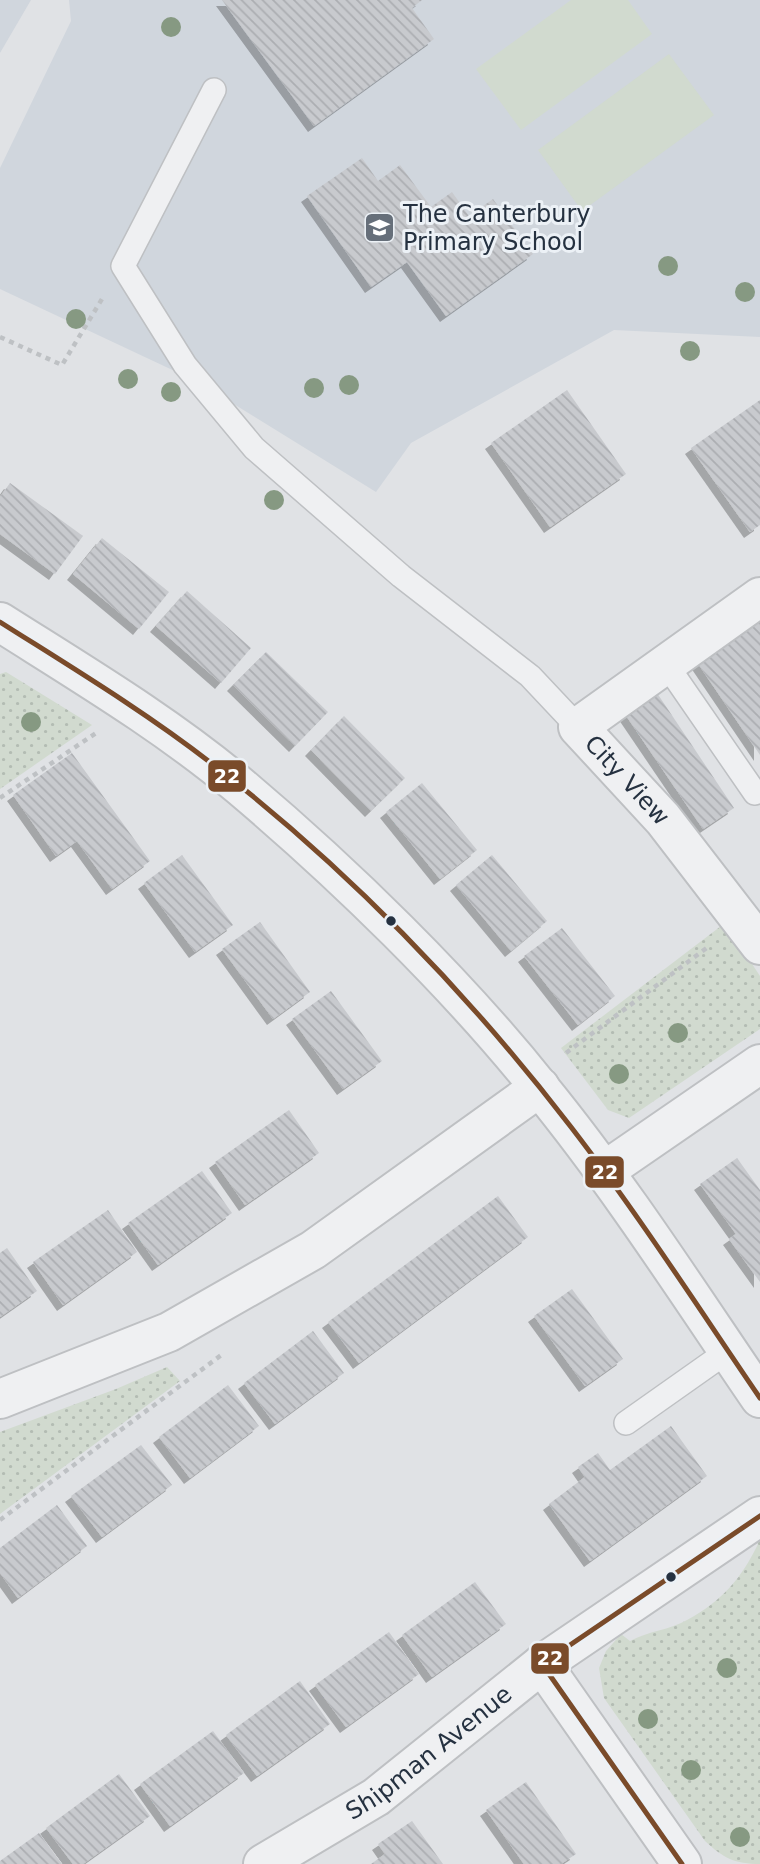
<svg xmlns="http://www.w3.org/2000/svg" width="760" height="1864" viewBox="0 0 760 1864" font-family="'DejaVu Sans',sans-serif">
<defs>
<pattern id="green-dots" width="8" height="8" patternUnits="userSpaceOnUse" patternTransform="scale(1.75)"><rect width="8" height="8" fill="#d1dacf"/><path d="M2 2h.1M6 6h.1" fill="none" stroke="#b3bcb3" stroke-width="1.8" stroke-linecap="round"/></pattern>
<pattern id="building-back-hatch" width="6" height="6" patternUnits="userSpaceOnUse" patternTransform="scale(1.75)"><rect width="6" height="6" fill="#c8cace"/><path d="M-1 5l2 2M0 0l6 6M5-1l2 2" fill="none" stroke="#acaeb2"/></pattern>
<filter id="shadow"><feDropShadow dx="-6" dy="6" stdDeviation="0" flood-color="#0004"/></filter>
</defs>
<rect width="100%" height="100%" fill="#e0e2e5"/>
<g fill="#d0d6dd">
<polygon points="0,0 31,0 0,53"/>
<polygon points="69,0 760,0 760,337 614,330 411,443 376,492 198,382 0,289 0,168 71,21"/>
</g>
<g fill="url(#green-dots)">
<polygon points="6,672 92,725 0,789 0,674"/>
<polygon points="725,923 760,976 760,1029 629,1118 608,1110 561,1048"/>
<polygon points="167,1367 180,1381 0,1514 0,1432 116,1389"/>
<path d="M760,1534v330c-25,0 -37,-6 -55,-23l-101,-143 -5,-30 7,-17 15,-17 9,7c18,-10 40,-11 57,-21 35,-19 54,-41 71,-76l-6,-6z"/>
</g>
<g fill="#d1dacf">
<polygon points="571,0 628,0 652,34 521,130 476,69"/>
<polygon points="669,54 714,115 582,211 538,150"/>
</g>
<g fill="url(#building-back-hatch)" filter="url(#shadow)">
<polygon points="222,0 422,0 412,8 434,39 314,126"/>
<polygon points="362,158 378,181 400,165 431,207 452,192 469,216 493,199 533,254 446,316 407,262 371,287 307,196"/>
<polygon points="567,390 626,474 550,527 491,443"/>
<polygon points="760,400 760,525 750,532 691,448"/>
<polygon points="10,483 83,536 55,574 0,534 0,497"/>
<polygon points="102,538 169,592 139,629 73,574"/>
<polygon points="187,591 251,648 221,683 156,626"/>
<polygon points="760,620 760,755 697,662"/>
<polygon points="266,652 328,712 295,746 233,685"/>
<polygon points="657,693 734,808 703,829 625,714"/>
<polygon points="344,716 405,778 371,811 311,750"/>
<polygon points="72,753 150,861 112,889 77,841 56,856 13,795"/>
<polygon points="422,783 477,850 440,879 386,812"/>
<polygon points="182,855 233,925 195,952 144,883"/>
<polygon points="492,855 547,921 511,951 456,885"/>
<polygon points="260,922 310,992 273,1019 222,949"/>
<polygon points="562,928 615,996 578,1025 524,956"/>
<polygon points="331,991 382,1061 343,1089 292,1019"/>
<polygon points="289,1110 319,1153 245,1205 215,1162"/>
<polygon points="737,1158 760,1190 760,1282 729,1239 736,1234 700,1184"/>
<polygon points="202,1171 232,1213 158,1265 128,1223"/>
<polygon points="498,1196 528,1237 359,1363 328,1322"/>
<polygon points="108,1210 137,1252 63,1305 33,1262"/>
<polygon points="7,1248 37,1291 0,1317 0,1253"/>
<polygon points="572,1289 623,1359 585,1386 534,1316"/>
<polygon points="313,1331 344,1373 275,1424 244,1383"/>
<polygon points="228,1385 259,1426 190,1478 159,1437"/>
<polygon points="671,1426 707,1476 590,1561 549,1504 585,1477 578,1467 598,1453 610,1470"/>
<polygon points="141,1445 172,1485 102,1537 71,1496"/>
<polygon points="57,1505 87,1546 18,1598 0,1573 0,1548"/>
<polygon points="475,1582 506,1624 432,1677 402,1635"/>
<polygon points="389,1632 419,1674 346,1727 315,1685"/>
<polygon points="300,1681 330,1724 257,1776 226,1735"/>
<polygon points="213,1731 244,1773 170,1826 140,1784"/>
<polygon points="119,1774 150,1816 83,1864 73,1864 46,1828"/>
<polygon points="526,1782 576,1854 561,1864 524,1864 486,1810"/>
<polygon points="412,1821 443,1864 371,1864 385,1854 378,1844"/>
<polygon points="39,1833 62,1864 0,1864 0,1861"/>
</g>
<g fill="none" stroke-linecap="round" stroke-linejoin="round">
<defs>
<g id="lane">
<polyline points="214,90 123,266 185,365 254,448 401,576 530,676 578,727"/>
<polyline points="666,664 755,793"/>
<polyline points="626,1423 728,1351"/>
</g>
<g id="street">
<path id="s1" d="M760,597l-182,130 85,92 97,126"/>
<path d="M0,622c82,52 166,102 241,165 103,87 215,196 299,301 80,98 149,206 220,310"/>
<polyline points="603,1172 760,1064"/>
<polyline points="0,1399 169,1332 313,1250 540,1087"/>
<polyline points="542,1664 682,1864"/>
<path id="s2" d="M263,1864l113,-67 166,-133 218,-148"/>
</g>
</defs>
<use href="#lane" stroke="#bec0c3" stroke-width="26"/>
<use href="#street" stroke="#bec0c3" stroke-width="42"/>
<g stroke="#bec1c4" stroke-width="4.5" stroke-dasharray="5 5" stroke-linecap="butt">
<polyline points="0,337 62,365 102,299"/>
<polyline points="0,798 96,733"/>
<polyline points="566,1053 708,947"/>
<polyline points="0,1520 224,1353"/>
</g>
<use href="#lane" stroke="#eff0f2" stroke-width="23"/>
<use href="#street" stroke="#eff0f2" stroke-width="38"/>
<defs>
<g id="bus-1">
<path d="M0,622c71,45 144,89 211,141 134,103 257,230 360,364 67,87 127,180 189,271"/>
<polyline points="682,1864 542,1664 760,1516"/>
</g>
</defs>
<use href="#bus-1" stroke="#ecf1f6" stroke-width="10"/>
<use href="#bus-1" stroke="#7a4b2a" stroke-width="5"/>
</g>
<g fill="#869982">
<circle cx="171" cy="27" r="10"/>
<circle cx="668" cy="266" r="10"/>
<circle cx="745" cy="292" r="10"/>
<circle cx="76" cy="319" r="10"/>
<circle cx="690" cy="351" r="10"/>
<circle cx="128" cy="379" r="10"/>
<circle cx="349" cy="385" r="10"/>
<circle cx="314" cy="388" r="10"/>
<circle cx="171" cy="392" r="10"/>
<circle cx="274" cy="500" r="10"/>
<circle cx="31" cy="722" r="10"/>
<circle cx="678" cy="1033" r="10"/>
<circle cx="619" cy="1074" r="10"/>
<circle cx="727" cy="1668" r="10"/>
<circle cx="648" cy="1719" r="10"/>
<circle cx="691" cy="1770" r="10"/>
<circle cx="740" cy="1837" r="10"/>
</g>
<defs>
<symbol id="school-square" viewBox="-11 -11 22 22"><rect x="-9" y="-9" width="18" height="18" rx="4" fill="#666f7a" stroke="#ecf1f6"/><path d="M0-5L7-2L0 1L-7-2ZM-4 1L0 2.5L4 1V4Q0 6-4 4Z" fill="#fff"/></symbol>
</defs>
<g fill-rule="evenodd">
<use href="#school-square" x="362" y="210" width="35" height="35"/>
</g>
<g fill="#253140" stroke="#ecf1f6" stroke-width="2.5">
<circle cx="391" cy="921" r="6"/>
<circle cx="671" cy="1577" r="6"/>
</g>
<g text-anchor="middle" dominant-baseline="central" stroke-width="6" stroke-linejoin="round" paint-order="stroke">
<g font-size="24" fill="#253140" stroke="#ecf1f6" text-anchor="start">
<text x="403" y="214">The Canterbury<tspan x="403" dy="28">Primary School</tspan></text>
</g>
<g font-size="24" fill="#253140" stroke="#ecf1f6">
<text stroke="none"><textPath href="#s1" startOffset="296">City View</textPath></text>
<text stroke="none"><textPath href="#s2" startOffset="200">Shipman Avenue</textPath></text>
</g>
</g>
<g stroke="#ecf1f6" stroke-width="2.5">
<rect x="207" y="759" width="40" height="34" rx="7" fill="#7a4b2a"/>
<rect x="584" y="1155" width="41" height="34" rx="7" fill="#7a4b2a"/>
<rect x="530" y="1642" width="40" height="33" rx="7" fill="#7a4b2a"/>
</g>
<g font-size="19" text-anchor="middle" font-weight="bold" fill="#fff">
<text x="227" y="783">22</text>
<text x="605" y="1179">22</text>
<text x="550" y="1665">22</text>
</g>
</svg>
